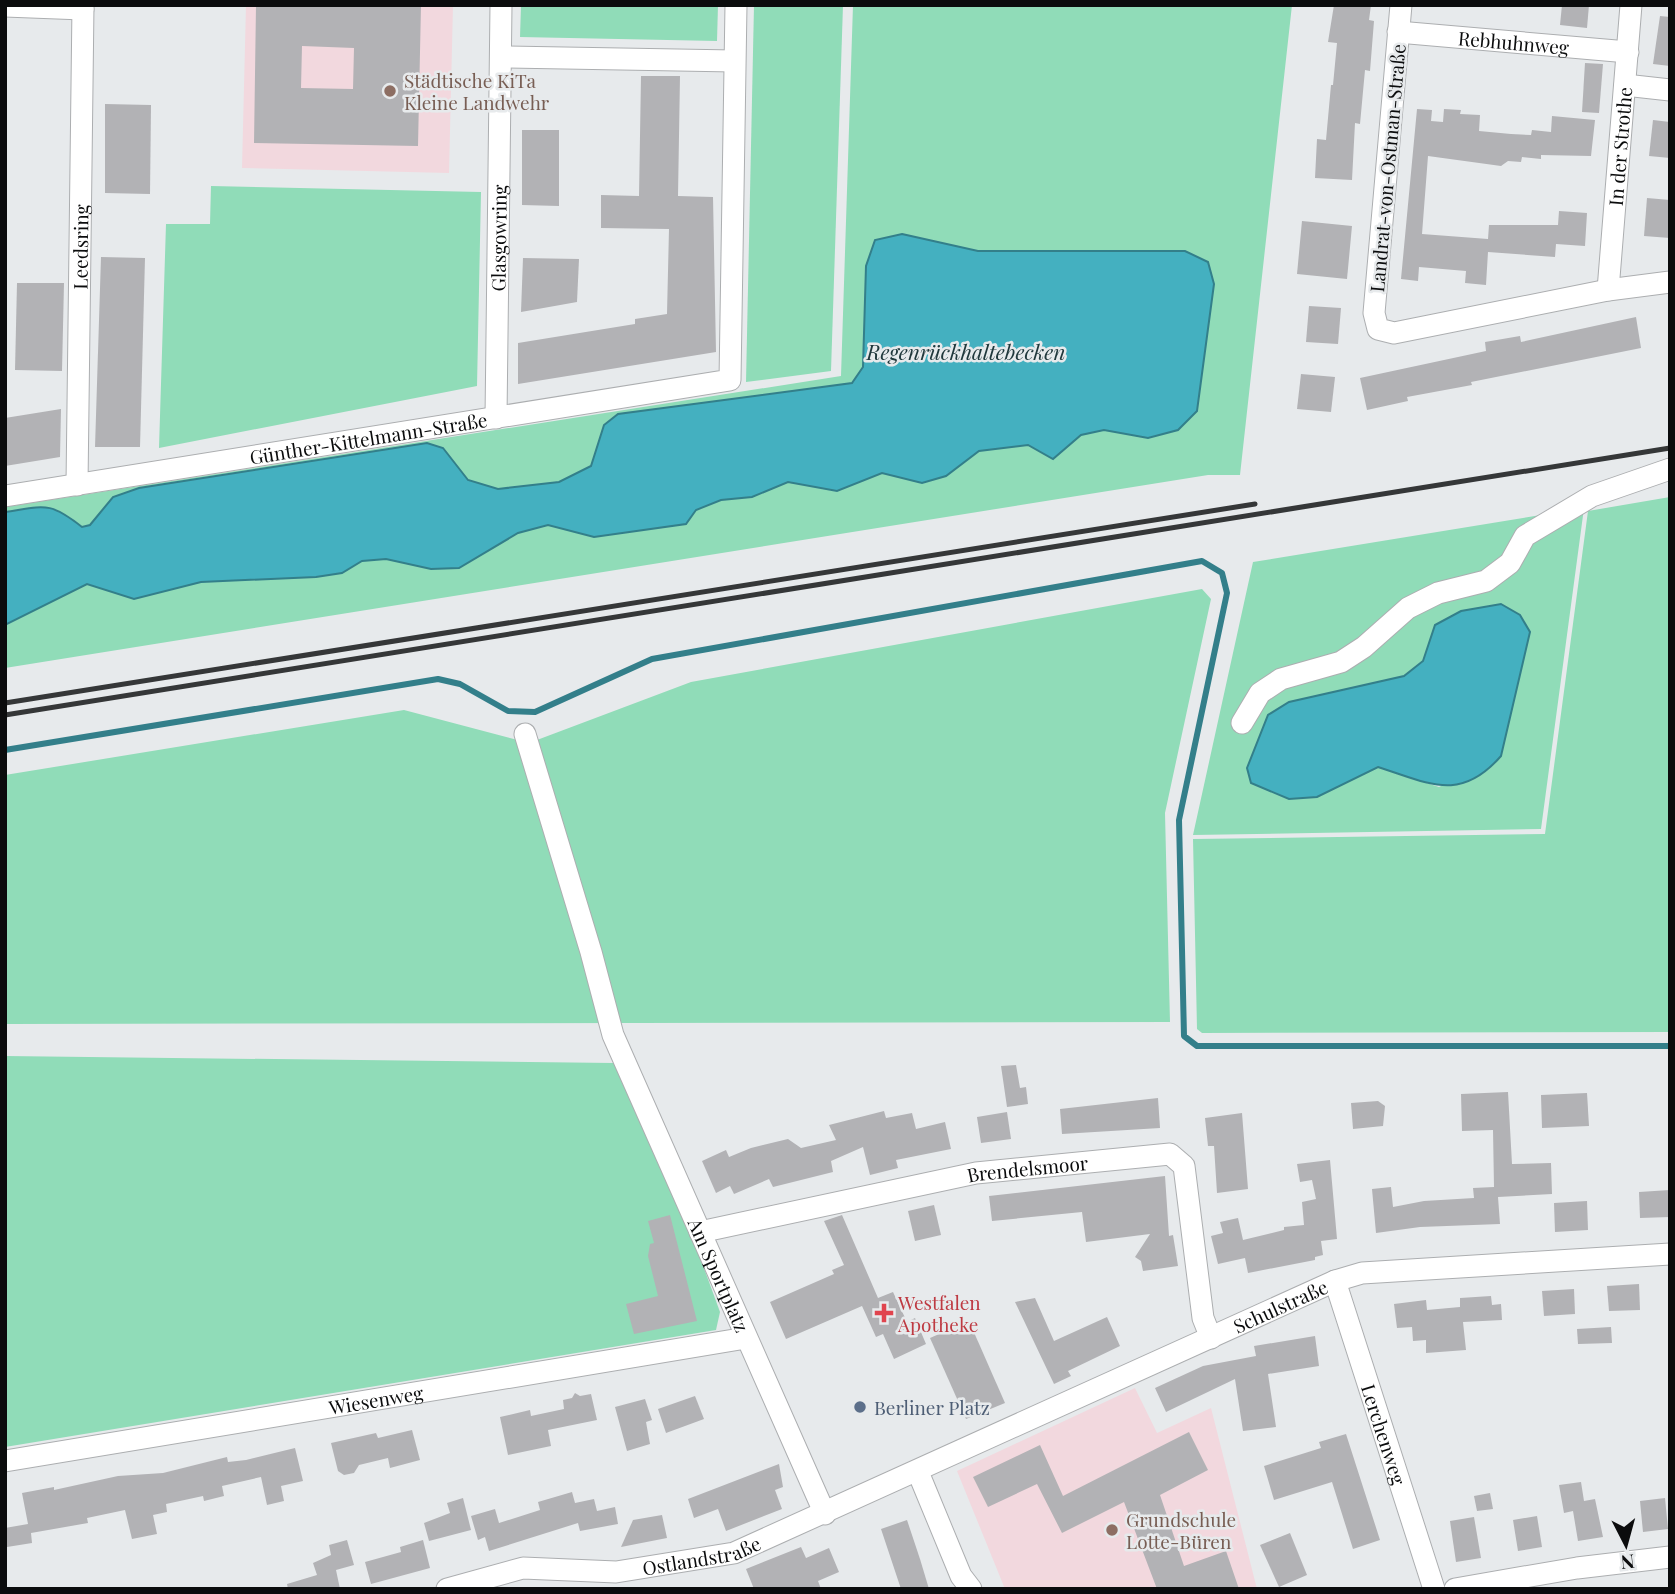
<svg xmlns="http://www.w3.org/2000/svg" width="1675" height="1594" viewBox="0 0 1675 1594" font-family="'Playfair Display',serif">
<rect width="100%" height="100%" fill="#e7eaec"/>
<g fill="#f2d8de">
<polygon points="246,5 453,5 449,173 242,168"/>
<polygon points="1135,1388 1157,1433 1211,1408 1257,1589 1005,1589 957,1471"/>
</g>
<g fill="#90dcb8" fill-rule="evenodd">
<polygon points="521,5 718,5 717,41 520,37"/>
<polygon points="754,5 843,5 831,371 746,382"/>
<polygon points="853,5 1292,5 1240,475 1208,475 5,668 5,507 841,376"/>
<polygon points="211,186 481,192 477,386 159,448 166,224 210,224"/>
<polygon points="1670,497 1670,1032 1202,1033 1197,1029 1193,839 1545,834 1588,511"/>
<path d="M1584,508l-43,321 -348,6 60,-273zM1520,615l10,17 -29,124 -62,31 -61,-20 -110,-52 21,-13 115,-26 19,-15 12,-36z"/>
<polygon points="1202,589 1211,599 1165,813 1170,1022 5,1024 5,775 404,710 529,743 691,682"/>
<polygon points="5,1056 614,1063 693,1238 720,1312 716,1330 5,1447"/>
</g>
<g fill="#44b0c0" stroke="#337f8a" stroke-width="2">
<path d="M902,234l76,17h207l23,11 6,22 -17,127 -19,19 -30,8 -44,-8 -23,5 -28,24 -25,-14 -49,6 -33,25 -24,7 -40,-10 -45,18 -49,-9 -36,15 -31,3 -25,10 -10,14 -92,13 -46,-12 -30,8 -59,35 -28,1 -45,-10 -24,2 -20,12 -26,4 -115,5 -67,17 -47,-15 -82,41v-113c40,-6 44,-11 77,15l8,-2 23,-28 26,-9 288,-45 16,5 25,32 30,9 61,-7 32,-16 13,-41 14,-11 234,-31 11,-16 3,-101 9,-26z"/>
<path d="M1501,604l19,11 10,17 -29,124c-41,47 -72,27 -123,11l-61,30 -28,2 -38,-16 -4,-15 21,-53 21,-13 115,-26 19,-15 12,-36 26,-14z"/>
</g>
<g fill="none" stroke-linecap="round" stroke-linejoin="round">
<polyline stroke="#337f8a" stroke-width="6" points="5,750 438,679 460,684 508,711 535,712 652,659 1202,561 1222,573 1227,593 1179,820 1184,1036 1197,1046 1670,1046"/>
</g>
<g fill="#b2b2b5" fill-rule="evenodd">
<path d="M256,5h165l-3,141 -164,-3zM302,46l52,2 -1,41 -52,-1z"/>
<polygon points="1334,5 1371,5 1369,20 1374,21 1370,71 1365,70 1360,124 1355,123 1352,180 1315,178 1317,139 1326,140 1331,85 1333,85 1337,43 1328,42"/>
<polygon points="1562,5 1589,5 1587,28 1560,25"/>
<polygon points="1660,16 1670,17 1670,66 1653,64"/>
<polygon points="1585,63 1603,64 1599,113 1582,112"/>
<polygon points="641,76 680,76 678,196 713,197 716,352 518,384 518,343 635,324 635,319 667,314 669,229 601,228 601,195 639,196"/>
<polygon points="105,104 151,105 150,194 105,193"/>
<polygon points="1417,109 1432,110 1431,121 1443,122 1444,109 1461,110 1460,114 1480,115 1479,131 1511,134 1531,135 1532,130 1551,132 1552,116 1595,120 1591,156 1541,155 1541,159 1522,157 1521,162 1508,161 1501,166 1428,156 1422,234 1488,239 1489,225 1558,225 1559,211 1587,213 1585,246 1556,244 1555,257 1488,252 1486,285 1465,283 1466,271 1419,267 1418,281 1401,279"/>
<polygon points="1653,120 1670,122 1670,158 1649,156"/>
<polygon points="522,130 559,130 559,206 522,205"/>
<polygon points="1647,198 1670,200 1670,238 1644,236"/>
<polygon points="1302,221 1352,226 1347,279 1297,274"/>
<polygon points="101,257 145,258 140,447 95,447"/>
<polygon points="523,258 579,259 577,302 521,312"/>
<polygon points="17,283 64,283 62,371 15,370"/>
<polygon points="1309,306 1341,308 1338,344 1306,342"/>
<polygon points="1636,317 1641,348 1471,382 1472,385 1407,397 1408,401 1367,410 1360,378 1486,351 1485,342 1520,336 1521,342"/>
<polygon points="1301,374 1335,377 1331,412 1297,409"/>
<polygon points="61,409 60,457 5,466 5,418"/>
<polygon points="1016,1065 1020,1088 1026,1087 1028,1104 1007,1107 1001,1066"/>
<polygon points="1508,1092 1512,1164 1551,1163 1552,1194 1498,1197 1500,1224 1420,1227 1376,1233 1372,1189 1391,1187 1393,1207 1424,1201 1474,1198 1473,1188 1494,1187 1493,1130 1462,1131 1461,1094"/>
<polygon points="1587,1093 1589,1126 1542,1128 1541,1095"/>
<polygon points="1158,1098 1160,1128 1062,1134 1060,1109"/>
<polygon points="1378,1101 1385,1106 1383,1126 1353,1129 1351,1103"/>
<polygon points="884,1111 886,1118 912,1113 916,1129 945,1122 951,1149 896,1160 898,1168 870,1175 863,1147 831,1161 833,1172 773,1187 769,1179 734,1194 730,1186 716,1193 702,1161 726,1150 729,1157 751,1148 788,1139 801,1148 836,1140 829,1125"/>
<polygon points="1007,1112 1011,1139 981,1143 977,1117"/>
<polygon points="1242,1113 1248,1189 1217,1193 1214,1146 1208,1146 1205,1118"/>
<polygon points="1330,1160 1337,1239 1321,1241 1323,1255 1315,1257 1315,1260 1248,1273 1245,1258 1218,1264 1211,1236 1223,1233 1220,1222 1238,1218 1243,1240 1284,1230 1284,1227 1304,1225 1302,1202 1316,1199 1312,1180 1300,1182 1297,1164"/>
<polygon points="1165,1176 1169,1236 1173,1235 1178,1266 1143,1271 1141,1261 1135,1257 1150,1234 1086,1242 1082,1212 992,1221 989,1196"/>
<polygon points="1670,1190 1670,1217 1640,1218 1639,1192"/>
<polygon points="1587,1201 1588,1230 1555,1232 1554,1203"/>
<polygon points="934,1205 941,1235 915,1241 908,1211"/>
<polygon points="670,1215 697,1321 634,1334 626,1304 658,1296 648,1256 650,1244 654,1243 648,1221"/>
<polygon points="842,1215 878,1298 893,1292 907,1322 915,1318 926,1344 894,1359 883,1334 876,1337 862,1306 786,1339 770,1302 834,1274 832,1270 844,1265 824,1221"/>
<polygon points="1639,1284 1640,1310 1609,1311 1607,1286"/>
<polygon points="1574,1289 1575,1314 1544,1316 1542,1291"/>
<polygon points="1491,1296 1492,1305 1501,1304 1502,1320 1463,1322 1466,1350 1426,1353 1426,1340 1413,1341 1412,1327 1397,1328 1394,1304 1426,1300 1427,1310 1460,1307 1460,1298"/>
<polygon points="1035,1298 1054,1341 1107,1317 1120,1346 1068,1371 1071,1376 1054,1384 1015,1302"/>
<polygon points="969,1321 1005,1403 966,1419 930,1338"/>
<polygon points="1611,1327 1612,1343 1578,1344 1577,1329"/>
<polygon points="1315,1336 1319,1366 1268,1374 1276,1427 1243,1431 1235,1379 1166,1412 1155,1388 1203,1366 1256,1356 1254,1346"/>
<polygon points="575,1393 580,1396 591,1394 597,1420 548,1430 551,1446 508,1455 500,1417 530,1410 531,1416 564,1409 563,1400 572,1398"/>
<polygon points="695,1396 704,1419 666,1433 658,1409"/>
<polygon points="645,1399 652,1420 646,1422 650,1444 627,1451 615,1407"/>
<polygon points="412,1430 420,1460 390,1468 388,1458 359,1465 354,1473 344,1475 338,1471 331,1443 376,1433 378,1438"/>
<polygon points="1189,1432 1208,1470 1160,1495 1184,1566 1226,1551 1239,1589 1157,1589 1124,1502 1062,1533 1037,1484 988,1507 973,1477 1040,1445 1063,1496"/>
<polygon points="1346,1434 1380,1540 1353,1549 1332,1482 1274,1500 1264,1466 1321,1448 1319,1442"/>
<polygon points="295,1448 303,1481 281,1486 284,1501 267,1505 261,1477 222,1486 224,1496 204,1501 203,1496 166,1504 167,1512 153,1515 157,1534 132,1539 125,1510 87,1518 88,1523 31,1533 32,1543 7,1547 5,1528 28,1524 22,1493 54,1487 54,1490 118,1476 163,1473 227,1457 228,1462 246,1460"/>
<polygon points="779,1464 783,1487 775,1490 782,1509 726,1531 718,1509 694,1518 688,1499"/>
<polygon points="1581,1482 1584,1501 1595,1499 1603,1537 1578,1541 1573,1511 1564,1513 1559,1485"/>
<polygon points="572,1492 575,1503 594,1499 597,1511 615,1507 618,1524 580,1531 578,1523 489,1551 485,1537 478,1540 471,1516 495,1509 499,1523 540,1510 538,1502"/>
<polygon points="1490,1493 1493,1509 1477,1511 1474,1496"/>
<polygon points="463,1498 471,1530 429,1541 424,1523 450,1513 447,1503"/>
<polygon points="1665,1498 1668,1529 1643,1532 1640,1501"/>
<polygon points="662,1515 667,1538 621,1547 633,1520"/>
<polygon points="1537,1516 1542,1547 1518,1551 1513,1520"/>
<polygon points="1474,1517 1481,1558 1456,1562 1450,1521"/>
<polygon points="907,1520 920,1559 929,1589 901,1589 881,1529"/>
<polygon points="1290,1533 1307,1575 1279,1587 1260,1545"/>
<polygon points="347,1540 354,1565 336,1570 340,1589 288,1589 287,1584 317,1575 313,1563 331,1555 329,1545"/>
<polygon points="423,1540 430,1568 371,1584 365,1562 401,1552 400,1547"/>
<polygon points="801,1547 806,1558 829,1548 839,1572 818,1581 821,1589 754,1589 746,1569"/>
</g>
<g fill="none" stroke-linecap="round" stroke-linejoin="round">
<defs>
<g id="minor">
<polyline points="1401,5 1374,313 1378,329 1394,333 1608,290 1670,282"/>
<polyline points="5,6 83,9"/>
<path id="s1" d="M1398,32l230,20"/>
<polyline points="501,57 734,61"/>
<polyline points="1625,85 1670,90"/>
<path id="s2" d="M1608,290l23,-285"/>
<path id="s3" d="M496,418l5,-413"/>
<path id="s4" d="M77,485l6,-480"/>
<path id="s5" d="M5,496l725,-116 6,-375"/>
<polyline points="1242,723 1260,693 1281,679 1341,662 1364,647 1408,608 1438,593 1486,581 1510,563 1525,536 1592,496 1670,469"/>
<path id="s6" d="M525,734l66,218 22,83 212,479"/>
<path id="s7" d="M700,1232l276,-59 194,-19 14,12 19,152 8,20"/>
<path id="s8" d="M1335,1281l99,308"/>
<path id="s9" d="M5,1461l741,-123"/>
<polyline points="918,1472 961,1576 971,1589"/>
<path id="s10" d="M447,1589l76,-21 93,4 118,-19 601,-272 27,-8 308,-19"/>
<polyline points="1455,1589 1577,1568 1670,1557"/>
</g>
</defs>
<use href="#minor" stroke="#acaeb0" stroke-width="23"/>
<use href="#minor" stroke="#fff" stroke-width="21"/>
<g stroke="#353738" stroke-width="5">
<polyline points="5,703 1255,504"/>
<polyline points="5,715 1670,448"/>
</g>
</g>
<g fill="#8d6e63" stroke="#e7eaec" stroke-width="2.5">
<circle cx="390" cy="91" r="7"/>
<circle cx="1112" cy="1530" r="7"/>
</g>
<path fill="#e0444e" stroke="#e7eaec" stroke-width="2.5" d="M880.5 1302.5h7v7h7v7h-7v7h-7v-7h-7v-7h7z"/>
<circle fill="#5c6f8a" stroke="#e7eaec" stroke-width="2.5" cx="860" cy="1407" r="7"/>
<g text-anchor="middle" dominant-baseline="central" stroke-width="5" stroke-linejoin="round" paint-order="stroke">
<g font-size="19" fill="#0b0c0d" stroke="#e7eaec">
<text stroke="none"><textPath href="#s1" startOffset="116">Rebhuhnweg</textPath></text>
<text stroke="none"><textPath href="#s2" startOffset="144">In der Strothe</textPath></text>
<text transform="translate(1387 168) rotate(-85)">Landrat-von-Ostman-Straße</text>
<text stroke="none"><textPath href="#s3" startOffset="180">Glasgowring</textPath></text>
<text stroke="none"><textPath href="#s4" startOffset="238">Leedsring</textPath></text>
<text stroke="none"><textPath href="#s5" startOffset="368">Günther-Kittelmann-Straße</textPath></text>
<text stroke="none"><textPath href="#s7" startOffset="334">Brendelsmoor</textPath></text>
<text stroke="none"><textPath href="#s6" startOffset="576">Am Sportplatz</textPath></text>
<text stroke="none"><textPath href="#s10" startOffset="891">Schulstraße</textPath></text>
<text stroke="none"><textPath href="#s9" startOffset="376">Wiesenweg</textPath></text>
<text stroke="none"><textPath href="#s8" startOffset="161">Lerchenweg</textPath></text>
<text stroke="none"><textPath href="#s10" startOffset="259">Ostlandstraße</textPath></text>
</g>
<g font-size="19" fill="#785e54" stroke="#e7eaec" text-anchor="start">
<text x="404" y="80">Städtische KiTa<tspan x="404" dy="22">Kleine Landwehr</tspan></text>
<text x="1126" y="1519">Grundschule<tspan x="1126" dy="22">Lotte-Büren</tspan></text>
</g>
<g font-size="19" fill="#be3a42" stroke="#e7eaec" text-anchor="start">
<text x="898" y="1302">Westfalen<tspan x="898" dy="22">Apotheke</tspan></text>
</g>
<g font-size="19" fill="#4e5e75" stroke="#e7eaec" text-anchor="start">
<text x="874" y="1407">Berliner Platz</text>
</g>
<g font-size="21" font-style="italic" fill="#20383c" stroke="#e7eaec">
<text x="966" y="351">Regenrückhaltebecken</text>
</g>
</g>
<rect width="1675" height="1594" fill="none" stroke="#0b0c0d" stroke-width="14"/>
<g transform="translate(1626 1545) rotate(174)" stroke="#e7eaec" stroke-width="5" paint-order="stroke">
<path d="M0-5L12 26L0 18L-12 26Z" fill="#0b0c0d"/>
<text y="-10" font-size="19" font-weight="bold" text-anchor="middle" fill="#0b0c0d">N</text>
</g>
</svg>
